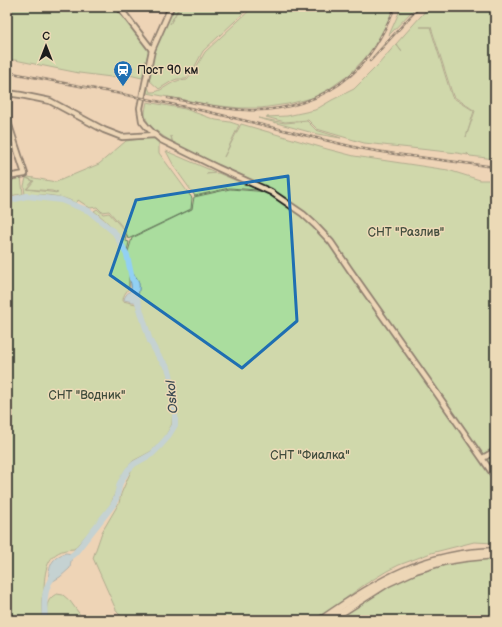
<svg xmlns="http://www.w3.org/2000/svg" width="502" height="627" viewBox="0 0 502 627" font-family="'Balsamiq Sans',sans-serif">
<rect width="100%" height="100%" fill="#eed4b7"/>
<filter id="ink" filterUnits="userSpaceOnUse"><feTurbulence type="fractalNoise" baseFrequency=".025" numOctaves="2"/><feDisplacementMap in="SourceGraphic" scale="8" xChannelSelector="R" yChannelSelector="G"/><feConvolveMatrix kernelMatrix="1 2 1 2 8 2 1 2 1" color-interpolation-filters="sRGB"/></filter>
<g filter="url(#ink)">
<g fill="#aadd9e" stroke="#637c5d" fill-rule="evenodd">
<polygon points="7,7 116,7 117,10 149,49 142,78 125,74 111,77 79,73 15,60 7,60"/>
<polygon points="173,7 179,7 170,24 180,7 250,7 203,51 193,70 188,76 186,79 177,79 172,81 159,89 149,80 154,53"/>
<path d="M253,7h142l-20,39 -10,12 -15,16 -21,15 -17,9 -24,6 -27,4h-21l-29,-3 -64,-12 1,-6 2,5c11,1 17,-8 27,-11 3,-1 7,0 10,-1l6,-7 12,-21z"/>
<polygon points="401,7 416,7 389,35 401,8"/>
<path d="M429,7h66v152l-25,-3 -3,-3 1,2 -11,-2 -93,-10 -47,-14 -9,-9 -23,2 -19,-5 21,-1 28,-6 17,-10 22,-11 24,-24 18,-21 6,8 -6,-8zM420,27h11l22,69 22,15 -9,26 8,-26 -22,-14 -22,-70z"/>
<path d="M147,102l38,7 31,11 14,2 9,3 -15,32 17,-33 86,25 27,7 94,14 32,10h15v363l-21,-1 -43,11 -32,12 -12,6 -23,14 -48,35h-191l-8,-8 -24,-54 9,-26 17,-29 2,-9 6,-14 7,-16 18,-10 7,-7 8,-9 8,-13v-21l-5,-30 -2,-6 -9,-11 -9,-16 -13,-41 -10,-45 5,-17 60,-29 2,-12 36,-8 39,3 -51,-24 2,-3 -14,-6 -33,-16 -2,-7 1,6c-9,-6 -25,-15 -27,-27 0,-4 1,-9 2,-13z"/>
<polygon points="258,118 285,123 307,121 316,130 341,138 317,134"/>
<path d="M147,138l7,1 5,4v10l33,45 -1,11 -63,30 -3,-9 -16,-19 -7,1 -5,-5 -7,1 -12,-8v1l-3,2c-12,-8 -35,-9 -50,-8l-1,-9 2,-8 7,3 -7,8 32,4 -6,-2 -25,-2 7,-8 -11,-5 33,6 43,-18 27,-23z"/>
<polygon points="166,151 215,172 206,174 218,173 258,190 229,188 195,196 175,168"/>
<path d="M21,177l2,17c-5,1 -10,0 -14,4h-2v-16h5l2,-4z"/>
<path d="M26,198h9l25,3 28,10 26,23 11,20 5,17 -1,7v9c-2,5 -6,7 -6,14l13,3 13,37 9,17 8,11 2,5 5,30 -1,20 -7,13 -7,8 -8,7 -17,9 -6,7 -6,9 -10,27 -15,20 -22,25c-26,1 -29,18 -30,39 0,4 -1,7 -2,10 -1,7 0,15 1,22h-36v-418z"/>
<path d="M97,209l6,5 6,-1 15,17 2,11 3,1 -2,9c-9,-17 -18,-29 -33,-40z"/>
<polygon points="491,559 495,560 495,620 337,620 383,590 402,579 441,566 464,561"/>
<path d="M57,594l6,1 7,6 14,19h-36c-3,-10 -2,-22 9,-26z"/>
</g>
<g fill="#92d0f3" stroke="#63889d">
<path d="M131,272c12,9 8,17 6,30h-4l-9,-2c1,-6 5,-7 7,-11 1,-4 -1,-7 -1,-11 0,-1 1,-5 1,-6z"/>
<path d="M66,553l6,1 -2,14 -10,9 -12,7c1,-15 1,-26 18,-31z"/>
</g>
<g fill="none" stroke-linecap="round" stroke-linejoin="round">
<g stroke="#92d0f3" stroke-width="6">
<polyline points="7,201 27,196 61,200 89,211 115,233 127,255 132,279"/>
<polyline points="66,560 75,553 113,505 116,499 120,483 128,470 134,464 152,454 159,447 167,438 175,425 175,404 170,374 168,368 159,357 150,341 136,296"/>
<path d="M45,620c-1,-14 -2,-30 7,-42"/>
</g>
<defs>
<g id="minor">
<polyline points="119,7 152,50"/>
<polyline points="171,7 152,50 140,108 142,121 147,127 155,135 161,140 218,168 271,192 303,214 315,225 331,242 350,270 431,385 495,477"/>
<polyline points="7,93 21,95 50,101 104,130 122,137 155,135"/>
<polyline points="7,119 25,174 7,177"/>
<polyline points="483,458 495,451"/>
</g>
<g id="major">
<path d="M321,620c57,-40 103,-67 174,-69"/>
<polyline points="330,620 388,583 416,570 446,561 465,558 495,555"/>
</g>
</defs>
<use href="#minor" stroke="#1c1c1c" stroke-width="8"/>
<use href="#major" stroke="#1c1c1c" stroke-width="9"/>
<use href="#minor" stroke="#ecdab7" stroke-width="4.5"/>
<use href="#major" stroke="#ecdab7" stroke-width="6"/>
<defs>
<g id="rail">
<polyline points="370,61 419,7"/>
<polyline points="7,72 142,98 209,112 358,148 395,154 495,167"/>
<path d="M168,98c26,4 52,11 78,12 38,2 76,-10 105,-35 19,-17 34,-44 44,-68"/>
</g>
</defs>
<use href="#rail" stroke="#1c1c1c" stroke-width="2.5"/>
<use href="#rail" stroke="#ecdab7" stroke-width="1" stroke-dasharray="3" stroke-linecap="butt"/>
</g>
</g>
<path d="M0 0H502V627H0ZM288,176l9,145 -55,47 -132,-93 26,-75z" fill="#eed4b7" fill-opacity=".55" fill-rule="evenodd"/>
<path fill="none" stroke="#1f6fb2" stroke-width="3" stroke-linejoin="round" d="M288,176l9,145 -55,47 -132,-93 26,-75z"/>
<defs>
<symbol id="station-pin" viewBox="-11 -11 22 30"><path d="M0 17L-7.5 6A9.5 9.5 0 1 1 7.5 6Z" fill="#1f6fb2" stroke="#ecdab7"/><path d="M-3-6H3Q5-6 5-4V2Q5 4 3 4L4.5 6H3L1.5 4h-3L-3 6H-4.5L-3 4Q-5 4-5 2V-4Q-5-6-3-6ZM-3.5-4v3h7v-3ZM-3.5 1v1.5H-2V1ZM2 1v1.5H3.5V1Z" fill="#fff"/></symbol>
</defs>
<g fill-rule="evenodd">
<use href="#station-pin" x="112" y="59" width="22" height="30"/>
</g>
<g text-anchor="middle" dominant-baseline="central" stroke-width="3" stroke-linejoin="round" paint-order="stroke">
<g font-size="12" fill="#1c1c1c" stroke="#ecdab7" text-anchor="start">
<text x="137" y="70">Пост 90 км</text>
</g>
<g font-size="12" fill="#404c3c" stroke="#ecdab7">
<text x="406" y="232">СНТ "Разлив"</text>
<text x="87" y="395">СНТ "Водник"</text>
<text x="310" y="455">СНТ "Фиалка"</text>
</g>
<g font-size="13" font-style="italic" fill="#3a4952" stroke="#ecdab7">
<text transform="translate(172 397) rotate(-95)">Oskol</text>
</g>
</g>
<rect width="502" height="627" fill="none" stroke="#ecdab7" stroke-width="24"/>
<rect x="12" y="12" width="478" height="603" fill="none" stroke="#1c1c1c" stroke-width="1.5" filter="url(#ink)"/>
<g transform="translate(46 46)" stroke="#ecdab7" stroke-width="3" paint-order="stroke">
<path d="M0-3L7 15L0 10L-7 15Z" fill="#1c1c1c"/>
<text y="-6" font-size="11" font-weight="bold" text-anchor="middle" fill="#1c1c1c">С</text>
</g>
</svg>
